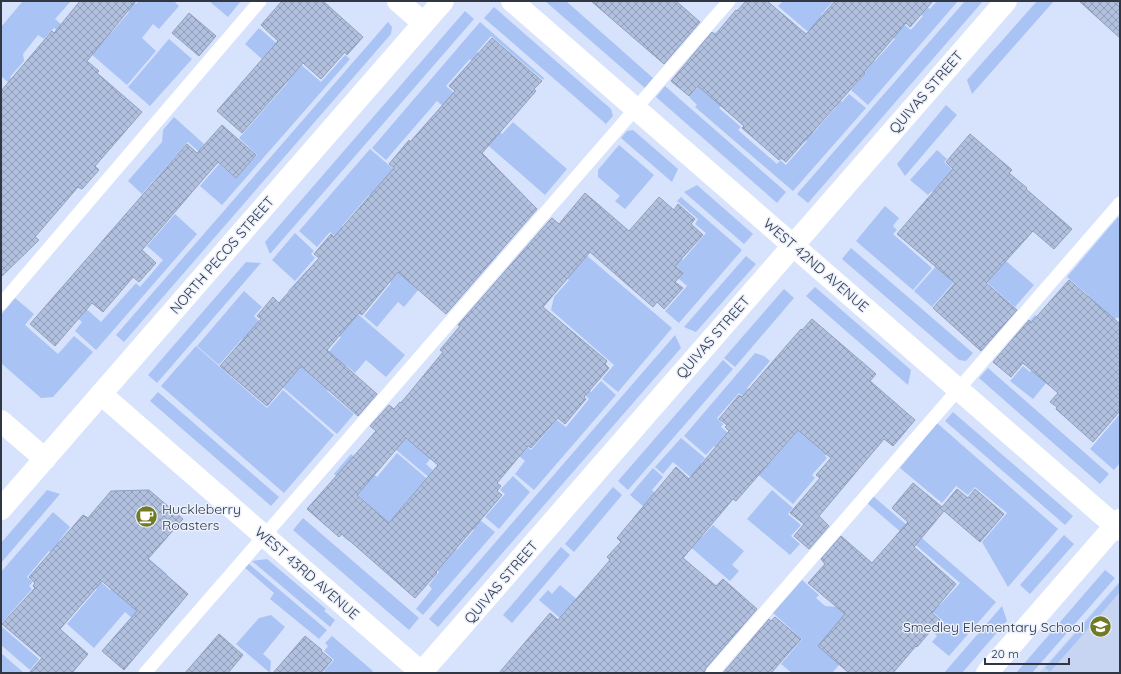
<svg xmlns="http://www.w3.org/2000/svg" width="1121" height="674" viewBox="0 0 1121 674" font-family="Quicksand,sans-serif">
<defs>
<pattern id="building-cross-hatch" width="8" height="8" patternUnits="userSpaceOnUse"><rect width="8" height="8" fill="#b1c0de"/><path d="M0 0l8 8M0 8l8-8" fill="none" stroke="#909db6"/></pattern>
</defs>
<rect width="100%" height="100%" fill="#d7e3fc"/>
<polygon fill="#c7d5f3" points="1120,581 1120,673 1039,673"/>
<g fill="#a9c3f5">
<polygon points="23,1 71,1 55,19 84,44 80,50 54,28 44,39 38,35 23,54 24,61 10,77 57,118 54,122 1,76 1,27"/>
<polygon points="132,1 136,4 139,1 158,1 159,2 160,1 174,1 179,6 159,29 153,24 142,38 156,51 127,85 83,47 101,25 111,33 129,12 123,6"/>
<polygon points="209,1 241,1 228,17"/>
<polygon points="545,1 566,1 653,78 645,88"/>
<polygon points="783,1 833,1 821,15 829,23 807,31 778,6"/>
<polygon points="937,1 958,1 868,105 851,90 866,72 823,34 869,56 875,61 895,39 888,32 893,23 901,29 905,25 911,30 923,16 918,12 924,4 930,9"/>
<polygon points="965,1 983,1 808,203 797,194"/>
<polygon points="1037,1 1054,1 972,94 967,80"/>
<polygon points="494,7 611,109 613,116 606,124 484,18"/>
<polygon points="465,11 474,19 270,254 265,242"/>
<polygon points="779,11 804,33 786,54 842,102 849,94 866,108 793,191 695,107 697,105 689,97 704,80 726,99 719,108 741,127 738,130 777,164 780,160 786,165 807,141 801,136 808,128 813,133 836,107 780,58 708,74 689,58 692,56 709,70 705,44 714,32 738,52 762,31"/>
<polygon points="388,22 392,27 391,34 124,342 116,335"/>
<polygon points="480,22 544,78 543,80 491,36 477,52 502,73 495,81 470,59 446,86 502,134 513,122 567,169 545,195 437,101 386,160 372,148"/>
<polygon points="259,28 321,82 345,55 350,59 222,205 200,186 219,164 236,178 257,155 239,138 288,82 245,44"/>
<polygon points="169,39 192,59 150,106 128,87"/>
<polygon points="665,86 786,192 777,203 656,97"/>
<polygon points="946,105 957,115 905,176 897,164"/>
<polygon points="174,117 204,144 201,148 218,163 215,166 188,142 142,194 128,181 162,142 163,130"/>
<polygon points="633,130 678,169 672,182 621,138 627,131"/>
<polygon points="619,145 654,175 625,209 615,201 620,196 598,177 598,170"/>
<polygon points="370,149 432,202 469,281 369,195 342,226 387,265 379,275 330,232 317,247 299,231"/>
<polygon points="937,150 947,159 944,162 989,201 969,223 932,191 928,195 910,180"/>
<polygon points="697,185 753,234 744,244 684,192"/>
<polygon points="681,197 742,250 679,323 665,311 687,286 678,278 683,272 637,232 642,225 683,260 706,233 695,224 698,219 677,201"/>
<polygon points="885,206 899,218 893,226 897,230 893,234 932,268 913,290 856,241"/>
<polygon points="175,214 197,234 96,350 75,331 82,322 61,304 70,294 101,322 136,283 140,287 163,260 147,246"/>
<polygon points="1118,217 1120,219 1120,319 1117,317 1100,337 1120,354 1120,362 1105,350 1103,352 1095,346 1073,373 1022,330 1035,315 1057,333 1089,296 1067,277"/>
<polygon points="295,233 314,251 311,254 315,258 295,281 272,260"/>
<polygon points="963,236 983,241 1034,285 1015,307 968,266 932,307 914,291"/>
<polygon points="572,243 672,328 618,392 602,379 614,365 551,310 554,297 569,280 560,272"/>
<polygon points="851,248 973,353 966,361 959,360 842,259"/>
<polygon points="746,256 756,264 696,332 684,327"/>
<polygon points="396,258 440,264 404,307 398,302 377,327 364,316 391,283 382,275"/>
<polygon points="246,262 261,263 157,383 148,375"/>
<polygon points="307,270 405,355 386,377 366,360 355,373 347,366 339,366 326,355 341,337 288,291"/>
<polygon points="815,287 911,370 908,385 806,296"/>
<polygon points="784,289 794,298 735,367 724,358"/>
<polygon points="244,291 262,307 254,316 260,322 340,376 327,391 354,414 337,434 278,383 284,376 242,339 219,365 197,346"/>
<polygon points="15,298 34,314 25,325 58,354 74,336 93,352 53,397 41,398 1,363 1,315"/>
<polygon points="675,335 681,348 438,627 429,619"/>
<polygon points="196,346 267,408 283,390 334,435 284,493 161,386"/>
<polygon points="755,353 764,356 770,361 747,388 787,422 745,398 739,393 717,418 723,424 721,427 758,458 720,452 714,446 706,455 684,436"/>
<polygon points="1047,353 1047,382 1033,399 1010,381 1023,366 1030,372"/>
<polygon points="723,360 733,369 628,490 618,481"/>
<polygon points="988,368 1109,474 1100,484 979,378"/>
<polygon points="601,381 616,395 534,490 515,474 525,461 479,421 486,412 531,450 557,420 566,427 589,399 583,393 587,389 591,392"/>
<polygon points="158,392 279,497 271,506 150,401"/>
<polygon points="407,395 432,416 468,414 426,464 437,474 432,480 375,432 384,421 407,440 423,421 401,402"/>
<polygon points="953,412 1073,516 1065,525 945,421"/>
<polygon points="1120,414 1120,463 1114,470 1090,449"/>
<polygon points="789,422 837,441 825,456 827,458 812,475 815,478 793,504 754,471 762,455 771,462 793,436"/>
<polygon points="937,423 1058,529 1008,587 982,542 1007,513 975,487 968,495 956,486 942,503 900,468"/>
<polygon points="681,438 705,458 701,463 707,469 722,504 673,462 663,474 655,467"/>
<polygon points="397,453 439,489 429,491 421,485 401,508 413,519 398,537 373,516 350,542 342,536 368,504 334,474 351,454 377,477"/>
<polygon points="653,468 663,477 652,490 661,499 660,501 702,537 713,525 744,551 732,565 739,571 730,581 630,495"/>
<polygon points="513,476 530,492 499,529 485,517 505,494 500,490"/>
<polygon points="613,487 622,495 574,552 565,544"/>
<polygon points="47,490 60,494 1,563 1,543"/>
<polygon points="772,490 793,508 788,514 801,525 791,536 800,544 790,555 747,519"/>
<polygon points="873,496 996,602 949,656 932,642 937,636 932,631 942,620 929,609 935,601 940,605 960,583 867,503"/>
<polygon points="53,512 70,527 59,541 65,546 55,556 49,551 27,577 33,582 29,586 32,589 1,624 1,572"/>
<polygon points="475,516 495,532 423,615 416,609 432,589 429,585 439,572 399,538 450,544 457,550 474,530 468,524"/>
<polygon points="303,518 419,618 409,630 293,530"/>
<polygon points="1064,535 1074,544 1030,594 1020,585"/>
<polygon points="133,545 167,574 141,604 152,635 125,612 94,648 67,624 97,589 61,557 66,551 110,590 139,556"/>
<polygon points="561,547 570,555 512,623 503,615"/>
<polygon points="267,559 326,609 324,611 335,620 330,627 252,561"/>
<polygon points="249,564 327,630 319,639 270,599 274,593 245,568"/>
<polygon points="1105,570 1115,578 1032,673 1016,673"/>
<polygon points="802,580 819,595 816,598 825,606 855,608 846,657 832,673 792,673 781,664 802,639 773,613"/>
<polygon points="1120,582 1120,592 1050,672 1045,668"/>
<polygon points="560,585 650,661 604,656 539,600 548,590 552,594"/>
<polygon points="1002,606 1007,621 962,673 944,673"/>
<polygon points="271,615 285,627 263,654 271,661 270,673 236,644 259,618"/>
<polygon points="1,626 39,659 30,670 1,645"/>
<polygon points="332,636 373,671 371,673 326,673 324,671 334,660 324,651 328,646 325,643"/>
<polygon points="1,653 24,673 1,673"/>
</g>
<g fill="url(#building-cross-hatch)" stroke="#909fbc" fill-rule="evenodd">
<polygon points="80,1 136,1 87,61 99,71 97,73 142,112 95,166 99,170 82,189 78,187 35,237 39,240 1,277 1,91 52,31 54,33"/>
<polygon points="282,1 323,1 363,37 347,55 345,52 321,79 303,63 242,133 217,111 278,41 261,25"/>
<polygon points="591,1 676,1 700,22 664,64"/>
<polygon points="746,1 767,1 806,34 835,1 933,1 910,27 906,23 864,72 865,73 786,162 781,158 779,160 742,128 744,126 698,86 689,96 671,81 712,32 715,35 736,10 737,11"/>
<polygon points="1079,1 1120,1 1120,38"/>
<polygon points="189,13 216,36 199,56 172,33"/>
<polygon points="492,38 542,81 534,89 536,91 482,153 537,209 446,314 398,272 362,315 359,313 327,350 377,394 358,416 301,366 267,406 220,366 261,319 257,316 273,297 279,303 319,258 314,254 331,234 334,237 394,168 389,164 409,140 410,142 455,91 449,86"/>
<polygon points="222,125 256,155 236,178 218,162 142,250 156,263 139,282 133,277 103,312 92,303 55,346 30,324 187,144 197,153"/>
<polygon points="970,134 1012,170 1009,173 1027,188 1026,189 1072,229 1054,249 1033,231 986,283 1017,310 981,351 933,308 955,283 897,234 953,169 946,162"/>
<path d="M585,193l44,38 30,-34 15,13 4,-6 17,15 -4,5 12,11 -28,31 8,7 -8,9 8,6 -19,21 -7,-7 -4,5 -63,-55 -47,55 64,54 -2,3 4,4 -25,29 2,2 -21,25 -7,-6 -27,30 -3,-2 -31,37 4,3 -4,5 5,4 -66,77 1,1 -22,25 -73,-64 -3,3 -32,-28 69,-78 -6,-5 19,-21 5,4 6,-7 1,1 42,-51 -3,-2 20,-24 -2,-1 91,-104 3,-3 7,6zM406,438l32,27 -49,58 -32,-28z"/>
<polygon points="1069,280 1120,324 1120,411 1093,442 1056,409 1057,407 1050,402 1058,393 1023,363 1011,377 993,362 1029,320 1031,323"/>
<polygon points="812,319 876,374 870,381 915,420 893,446 884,439 819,516 829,526 809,549 794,536 804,524 790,513 820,478 816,475 831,458 798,430 736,501 733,499 683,558 716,586 723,579 757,609 706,668 704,673 499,673 550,613 558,620 610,560 607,557 621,542 617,538 676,467 689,479 729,431 725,427 727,425 719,419 739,395 742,397 801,329 802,330"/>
<polygon points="913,483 942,507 957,489 968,498 975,489 1004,514 980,542 944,511 914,547 956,584 932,613 940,620 917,647 916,646 893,673 849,673 818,646 845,614 808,583 825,564 821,559 841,536 872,563 908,522 892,508"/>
<polygon points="149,490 183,519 148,559 188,594 124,670 102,651 137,611 102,581 60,629 88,654 72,673 29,673 42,658 2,624 35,588 33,586 35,583 29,577 83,515 88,518 111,491"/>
<polygon points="775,617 801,639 771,673 723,673 769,619 771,621"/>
<polygon points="219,634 243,655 228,673 185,673"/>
<polygon points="305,636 322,650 321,651 332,660 321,673 273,673"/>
</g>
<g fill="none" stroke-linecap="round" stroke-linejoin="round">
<g stroke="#fff" stroke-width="13">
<polyline points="1,304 260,1"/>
<polyline points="145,673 729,1"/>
<polyline points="712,673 1120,203"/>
</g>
<g stroke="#fff" stroke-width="22">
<polyline points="398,1 423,23"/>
<polyline points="512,1 1120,530"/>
<polyline points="101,394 422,673"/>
<polyline points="1,421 45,459"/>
<polyline points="421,673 1006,1"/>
<polyline points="987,673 1120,520"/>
</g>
<polyline stroke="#fff" stroke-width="22" points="1,509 443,1"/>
</g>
<defs>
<symbol id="cafe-disc" viewBox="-11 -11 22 22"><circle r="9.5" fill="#737a24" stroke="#eaf0fd"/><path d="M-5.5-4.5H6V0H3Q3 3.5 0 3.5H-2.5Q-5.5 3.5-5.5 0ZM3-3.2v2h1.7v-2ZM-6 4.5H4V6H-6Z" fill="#fff"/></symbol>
<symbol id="school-disc" viewBox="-11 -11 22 22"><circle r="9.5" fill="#737a24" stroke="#eaf0fd"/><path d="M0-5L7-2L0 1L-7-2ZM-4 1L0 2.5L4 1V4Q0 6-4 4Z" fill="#fff"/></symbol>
</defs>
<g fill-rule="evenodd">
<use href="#cafe-disc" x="134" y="504" width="25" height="25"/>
<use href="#school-disc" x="1088" y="614" width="25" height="25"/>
</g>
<g text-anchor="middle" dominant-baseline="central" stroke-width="3" stroke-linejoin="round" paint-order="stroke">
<g font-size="14" fill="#303642" stroke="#eaf0fd">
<text transform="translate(926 92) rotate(-49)">QUIVAS STREET</text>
<text transform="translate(222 255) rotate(-49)">NORTH PECOS STREET</text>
<text transform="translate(816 265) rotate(41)">WEST 42ND AVENUE</text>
<text transform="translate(713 337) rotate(-49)">QUIVAS STREET</text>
<text transform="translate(307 573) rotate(41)">WEST 43RD AVENUE</text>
<text transform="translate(501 582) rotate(-49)">QUIVAS STREET</text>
</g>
<g font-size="14" fill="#303642" stroke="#eaf0fd" text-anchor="start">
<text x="162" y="509">Huckleberry<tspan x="162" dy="16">Roasters</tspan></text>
<text x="1084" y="627" text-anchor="end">Smedley Elementary School</text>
</g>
</g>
<rect width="1121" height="674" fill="none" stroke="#303642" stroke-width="4"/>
<path d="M985 658v6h84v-6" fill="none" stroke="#303642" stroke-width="2"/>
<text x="991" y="658" font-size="12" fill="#303642" stroke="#eaf0fd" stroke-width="3" paint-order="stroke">20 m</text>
</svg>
